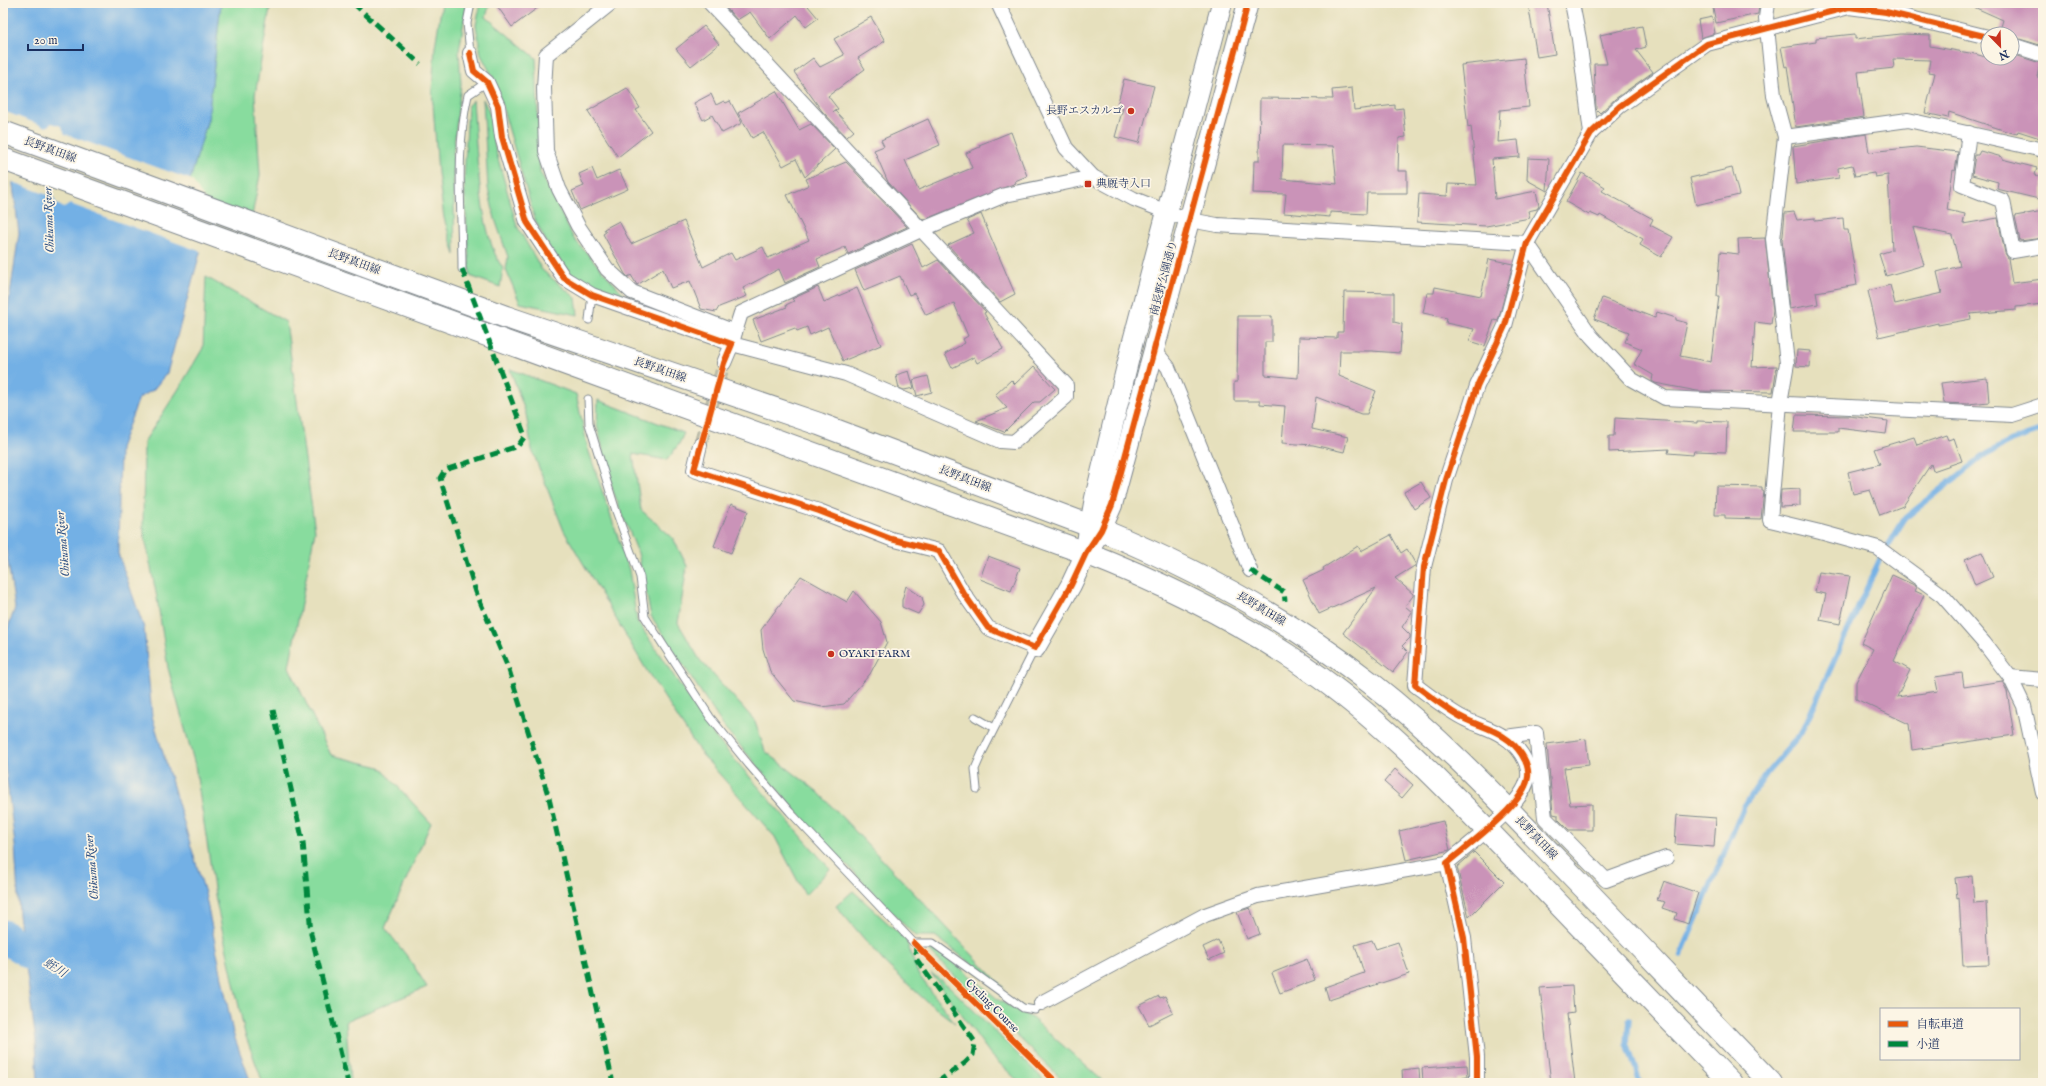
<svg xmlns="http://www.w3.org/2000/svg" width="2046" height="1086" viewBox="0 0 2046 1086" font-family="'IM FELL English','Noto Serif JP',serif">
<rect width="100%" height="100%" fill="#fcf5e5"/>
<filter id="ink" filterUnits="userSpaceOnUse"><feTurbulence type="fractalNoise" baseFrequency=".025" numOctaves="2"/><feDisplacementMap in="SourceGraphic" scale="8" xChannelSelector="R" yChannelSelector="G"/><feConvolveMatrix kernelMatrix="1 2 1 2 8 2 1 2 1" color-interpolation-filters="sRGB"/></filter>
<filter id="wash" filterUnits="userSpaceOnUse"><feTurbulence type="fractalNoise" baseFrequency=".012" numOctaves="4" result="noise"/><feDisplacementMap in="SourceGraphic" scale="16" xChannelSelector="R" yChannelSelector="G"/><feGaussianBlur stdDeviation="0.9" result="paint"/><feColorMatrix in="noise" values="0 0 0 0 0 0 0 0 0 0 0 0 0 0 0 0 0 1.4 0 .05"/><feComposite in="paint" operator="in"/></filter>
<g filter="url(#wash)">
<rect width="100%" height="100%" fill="#e6e0bd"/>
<g fill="#88dc9e" stroke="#52867e">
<polygon points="221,3 271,3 255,95 260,175 249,231 211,213 190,180 208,119"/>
<polygon points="442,3 467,3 459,51 461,84 453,154 455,255 444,218 438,173 432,90 435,47"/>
<polygon points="481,3 490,3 486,17 536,58 540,172 574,239 630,301 573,276 550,249 535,220 495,81 481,55 476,25"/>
<polygon points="483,99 491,117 495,148 517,226 542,270 576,298 578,315 520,303 506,270 508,257 495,219 488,188"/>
<path d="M473,100c3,40 6,138 30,168l-3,19 -30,-11 -6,-95 4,-76z"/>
<polygon points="206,277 286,322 315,531 289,667 331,755 380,767 431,823 385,928 410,960 427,987 346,1021 350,1083 263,1083 245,1034 216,901 195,765 168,668 157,598 143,528 144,442 178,390 203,348"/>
<polygon points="510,369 576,394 588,449 629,570 637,621 715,737 830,869 805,895 775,837 700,752 647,671 564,531 532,450 526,414"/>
<polygon points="598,400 684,433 679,444 667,460 633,454 641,510 673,538 687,566 678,623 700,660 755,721 765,751 818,792 1005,989 935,936 915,936 809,826 724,727 651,616 638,553 613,491 597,425"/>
<polygon points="853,891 906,940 918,974 955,1023 925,1000 884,962 836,906"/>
<polygon points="926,948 941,952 1000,1001 1032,1018 1105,1083 1066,1083"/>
<polygon points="931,973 950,987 1047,1083 1020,1083 991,1055"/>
</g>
<polygon fill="#73b0e5" stroke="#4770a2" points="3,3 221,3 208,119 190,180 211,213 167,373 153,390 139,398 120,448 118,553 144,628 152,716 205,893 233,1033 251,1083 38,1083 36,1042 19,915 15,845 3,749 3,641 15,608 3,529 3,343 19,233 3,107"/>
<polygon fill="#e6e0bd" points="3,111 46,127 52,123 61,126 65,134 192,180 213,213 202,252 70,204 64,208 57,204 53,197 10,181"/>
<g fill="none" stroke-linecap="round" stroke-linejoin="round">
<g stroke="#73b0e5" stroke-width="5.5">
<polyline points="1681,955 1744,806 1767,773 1802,732 1880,559 1905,518 1986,454 2011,441 2043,430"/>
<polyline points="1629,1020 1627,1043 1640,1083"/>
</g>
<polyline stroke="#73b0e5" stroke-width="33" points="3,936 63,973"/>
</g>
<g id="blocks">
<g fill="#ca93b8" fill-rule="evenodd">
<polygon points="495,3 544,3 512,27"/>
<polygon points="722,3 811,3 808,6 818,18 806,27 797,15 770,39 750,12 737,20"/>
<polygon points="1528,3 1547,3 1555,54 1537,57"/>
<polygon points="1712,3 1759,3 1758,14 1716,23"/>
<polygon points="1965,3 2043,3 2043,46 2013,37 2014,34 2000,30 2003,20"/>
<polygon points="871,17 885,41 858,58 865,69 828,96 838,109 833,112 835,111 854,131 847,137 822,111 794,72 813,58 820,67 844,55 834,39"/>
<polygon points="1712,17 1715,33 1701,38 1698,20"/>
<polygon points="704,26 719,44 691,66 676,49"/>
<polygon points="1642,26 1646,47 1636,50 1653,72 1615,99 1600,113 1596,109 1594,64 1607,64 1600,35"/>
<polygon points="1855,34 1855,39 1901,34 1930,35 1930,46 1975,54 2006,63 2008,58 2012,58 2012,54 2040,63 2037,77 2043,78 2043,139 2018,131 2017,134 2009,132 1949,112 1948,118 1925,113 1935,73 1929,72 1931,60 1893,59 1894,68 1858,72 1864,117 1796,127 1787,66 1785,67 1781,47 1816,42 1816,38"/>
<polygon points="1524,58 1529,107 1500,110 1498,142 1518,140 1520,157 1492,159 1495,199 1536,191 1539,206 1537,209 1528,211 1530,218 1486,226 1417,222 1419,194 1447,196 1448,184 1477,185 1471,126 1468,127 1467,119 1461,65"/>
<polygon points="1124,79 1154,86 1139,143 1115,137 1123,108 1117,106"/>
<polygon points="627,88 640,108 636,110 651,131 618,157 588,111"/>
<path d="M1352,88l2,22 41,-5v4l8,-1 3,29 -7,1 -1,33h9v22h-40l-1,21 -36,-2v5l-46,-4 2,-19 -33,-1 1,-32h5l1,-63 73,1 -1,-9zM1283,145l50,1 4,38 -55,-5z"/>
<polygon points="776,91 799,130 811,124 835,149 805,177 796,159 783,166 763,132 752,138 738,113"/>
<polygon points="711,94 716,105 724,101 726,103 730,101 742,123 722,133 712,115 703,120 694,103"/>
<polygon points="928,119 940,145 905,160 918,190 972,168 966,153 980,147 979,145 1011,132 1027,176 1015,181 1016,183 923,220 888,182 874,150 884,146 881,140"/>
<polygon points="1866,134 1869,152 1916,147 1958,152 1955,171 1953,170 1947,210 1965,214 1963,224 1998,218 2005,253 2008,258 2012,283 2043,279 2043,304 2016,307 2016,310 1970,314 1971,319 1938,325 1938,323 1879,337 1868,291 1890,285 1895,304 1942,293 1937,272 1960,266 1952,235 1913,227 1924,265 1886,276 1879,254 1892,250 1888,175 1875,177 1874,173 1855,176 1852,165 1838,168 1839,178 1796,184 1793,146"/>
<polygon points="1980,151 2002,157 2002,159 2037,168 2035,175 2043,177 2043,200 1997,189 1998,182 1972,175 1975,155 1978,155"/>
<polygon points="1528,158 1549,159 1547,191 1527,180"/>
<polygon points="846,162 907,227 848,254 845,247 817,259 820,267 785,283 779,269 743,288 747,296 719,307 716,312 701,309 690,281 671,288 663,269 637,285 631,275 628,277 625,274 603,234 606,232 604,229 619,221 631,244 684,221 703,267 731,253 735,260 763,247 768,258 809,240 787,195 809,185 806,179"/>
<polygon points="592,168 597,180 619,170 628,189 580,210 572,191 584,186 579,174"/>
<polygon points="1732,168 1739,195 1696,205 1690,178"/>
<polygon points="1582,173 1605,187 1602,191 1653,219 1650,225 1673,237 1661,257 1640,245 1643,239 1600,215 1599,217 1590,213 1589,215 1566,202"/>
<polygon points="2043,211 2043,238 2020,241 2015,216"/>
<polygon points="1794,212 1797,220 1815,218 1815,221 1843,218 1844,230 1848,230 1857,285 1816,292 1818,304 1789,309 1782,239 1783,236 1785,213"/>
<polygon points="981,214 1015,294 1000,302 948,245 974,233 967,220"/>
<polygon points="1765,238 1773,311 1771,324 1755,322 1752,367 1777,366 1773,392 1697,391 1655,383 1652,381 1653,375 1634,364 1642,349 1625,342 1629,332 1594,319 1602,298 1655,318 1657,312 1676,318 1676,320 1687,323 1680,356 1711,362 1719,296 1717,296 1720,252 1739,254 1738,239"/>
<polygon points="912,244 923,268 938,260 986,312 984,313 1003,349 977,363 974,357 952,368 945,354 965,343 963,339 968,336 954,303 926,315 914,293 909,295 900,276 864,291 855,270"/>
<polygon points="1489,259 1513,264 1498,321 1494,320 1485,346 1469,341 1474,329 1446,323 1447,318 1423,313 1427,293 1434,293 1435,287 1481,296"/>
<polygon points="818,287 824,302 857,288 881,345 843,361 828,327 810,335 807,327 797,331 795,328 761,341 753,320 787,307 786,305 794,301 792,299"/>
<polygon points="1344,292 1394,293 1394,322 1402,324 1400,353 1372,351 1340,351 1339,376 1376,391 1367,414 1361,414 1316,397 1312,429 1348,437 1344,452 1313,445 1282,443 1285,406 1260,404 1260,401 1234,401 1234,382 1237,382 1238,316 1272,316 1272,342 1265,342 1265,375 1298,378 1299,337 1337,338 1337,332 1343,332"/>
<polygon points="1797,350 1811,351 1810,367 1796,366"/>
<polygon points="1034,366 1055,389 1040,402 1034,402 1004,432 976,421 1007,408 995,395 1011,380 1015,384"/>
<polygon points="909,371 914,388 904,390 899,388 896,375"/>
<polygon points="928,376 932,392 917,396 913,380"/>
<polygon points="1987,378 1989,402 1968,404 1944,403 1941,383"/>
<polygon points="1796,415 1849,416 1888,421 1886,434 1838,428 1838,432 1794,432"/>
<polygon points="1615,418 1697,423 1697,421 1727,422 1726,452 1694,451 1693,455 1668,453 1669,449 1609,452 1609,436 1614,436"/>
<polygon points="1946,435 1948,440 1954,438 1962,461 1933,471 1931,464 1903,506 1880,515 1870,490 1853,494 1848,472 1880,464 1874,449 1914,437 1917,445"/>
<polygon points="1421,482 1431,498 1414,509 1404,492"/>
<polygon points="1716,486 1762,487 1762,491 1764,491 1761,519 1725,518 1725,515 1715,515"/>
<polygon points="1800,489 1800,506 1780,507 1781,490"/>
<polygon points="731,504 748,511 731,553 714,546"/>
<polygon points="1391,535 1401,553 1407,549 1416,565 1395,578 1413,594 1413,596 1405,606 1412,612 1402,627 1410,635 1410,638 1402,646 1408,652 1393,672 1343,633 1376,588 1319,614 1303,580 1324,570 1323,568 1358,546 1361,551"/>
<polygon points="1982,552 1993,577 1975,585 1965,559"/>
<polygon points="988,556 1020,568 1011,591 980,579"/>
<polygon points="1819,572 1850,576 1840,624 1820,620 1826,594 1815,592"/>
<polygon points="1892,575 1912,584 1917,587 1915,591 1924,595 1894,661 1910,670 1897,697 1938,691 1935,677 1962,673 1964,687 2002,681 2007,691 2014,735 1912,750 1909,724 1856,699 1856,682 1873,649 1861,643"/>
<polygon points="801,576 847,602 854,591 881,622 887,642 870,674 844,704 822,707 794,701 770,671 763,649 761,630"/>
<polygon points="906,586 922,597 924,605 918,614 902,607 902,600"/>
<polygon points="1586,739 1589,765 1564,768 1570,805 1592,804 1592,830 1569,830 1558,819 1558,815 1553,814 1547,744"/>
<polygon points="1395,769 1413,785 1402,798 1384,782"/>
<polygon points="1677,815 1716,818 1714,847 1675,844"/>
<polygon points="1443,821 1450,850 1406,860 1399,831"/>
<polygon points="1474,852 1504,882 1469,917 1457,867"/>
<polygon points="1972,876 1974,903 1986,902 1989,965 1963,966 1959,897 1957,898 1955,878"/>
<polygon points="1664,881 1698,893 1688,924 1675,919 1677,913 1662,908 1665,902 1657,900"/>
<polygon points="1250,908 1260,934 1247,939 1237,912"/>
<polygon points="1218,940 1224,953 1209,960 1203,947"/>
<polygon points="1372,940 1376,949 1398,942 1409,974 1329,1000 1325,987 1364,973 1355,945"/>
<polygon points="1307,959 1315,980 1280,993 1272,973"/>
<polygon points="1572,986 1574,1013 1567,1014 1575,1083 1551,1083 1540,988"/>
<polygon points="1159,996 1160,998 1165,996 1173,1013 1149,1025 1139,1006"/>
<polygon points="1467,1065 1468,1077 1457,1078 1457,1080 1423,1082 1422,1068"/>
<polygon points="1419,1068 1420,1082 1403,1083 1402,1070"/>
</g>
</g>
</g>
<g filter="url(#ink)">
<use href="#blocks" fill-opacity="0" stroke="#80888e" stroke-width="1"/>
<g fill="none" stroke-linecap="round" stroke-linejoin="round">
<polyline stroke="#bdbdaa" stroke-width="14" stroke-dasharray="14 7" stroke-linecap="butt" points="700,445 724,363"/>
<defs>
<g id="lane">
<polyline points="470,53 467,23 471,3"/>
<path d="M462,269c0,-57 -7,-117 6,-174l19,-13"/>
<polyline points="589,320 592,295"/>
<polyline points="588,399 589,424 616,511 640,577 645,617 710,717 749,765 790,812 914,943 933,943 1023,1008 1035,1010 1041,1003"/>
<polyline points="975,717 994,728"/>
<polyline points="977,789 975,769 982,753 1035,648"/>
</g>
<g id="street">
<polyline points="611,3 546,55 544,88 546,151 559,189 578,226 607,269 632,292 735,332 732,344 846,374 1000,441 1014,442 1066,397 1066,385 710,3"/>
<polyline points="998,3 1066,148 1093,177 1134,199 1167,212 1190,220 1217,225 1527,243"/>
<polyline points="1572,3 1579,39 1591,133"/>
<polyline points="1768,3 1766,18 1774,96 1785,137 1773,239 1787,363 1780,403 1770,520 1820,532 1878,548 1942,595 1984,643 2010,677 2024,706 2043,793"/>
<polyline points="2012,45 2043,55"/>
<polyline points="470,53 474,71 487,82 498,106 502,137 527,222 564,278 592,295 732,344 724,363"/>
<polyline points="1969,133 1962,185 2003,201 2013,251 2043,246"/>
<polyline points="1785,137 1908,120 2043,150"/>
<polyline points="1527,243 1591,336 1631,379 1665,398 2012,415 2043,405"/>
<polyline points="735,332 741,313 923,229 1005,195 1093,177"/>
<polyline points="1155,351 1168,367 1250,570"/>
<polyline points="700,445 694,470 819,511 891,539 939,551 962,591 988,628 1035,648"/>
<polyline points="2010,677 2043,680"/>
<polyline points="1505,737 1536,733 1545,818 1606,880 1666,858"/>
<polyline points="1041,1003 1205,915 1258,896 1447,863"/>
<path d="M1477,1083v-26l-13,-119 -17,-75c21,-18 78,-59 81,-86 2,-15 -11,-32 -24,-40 -12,-9 -28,-12 -41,-19 -17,-9 -33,-22 -48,-33l9,-118 22,-87 31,-94 28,-60 22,-83 64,-110 29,-27 87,-62 142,-37 37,5 102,25"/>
</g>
<g id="secondary">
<polyline points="1087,542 1095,498 1133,341 1222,3"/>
<polyline points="1035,648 1071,585 1086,553 1101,530 1112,505 1248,3"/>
</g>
<g id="primary">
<path d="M3,132l503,185 313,107 282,106c97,40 189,90 271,154 69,54 128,117 188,179 71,73 140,147 211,220"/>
<path d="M3,159l1083,394c82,32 160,71 232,123 75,54 140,124 204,190 70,73 139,145 209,217"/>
</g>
</defs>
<use href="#lane" stroke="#80888e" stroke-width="9"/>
<use href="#street" stroke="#80888e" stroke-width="16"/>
<use href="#secondary" stroke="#80888e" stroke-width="22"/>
<use href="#primary" stroke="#80888e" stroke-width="24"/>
<use href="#lane" stroke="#fff" stroke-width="7"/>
<use href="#street" stroke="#fff" stroke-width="14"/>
<use href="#secondary" stroke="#fff" stroke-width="20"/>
<use href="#primary" stroke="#fff" stroke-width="22"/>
<g stroke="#00873e" stroke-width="5" stroke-dasharray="10 5" stroke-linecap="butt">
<polyline points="353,3 420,64"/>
<polyline points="462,269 525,436 518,446 445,470 440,478 476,592 509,670 549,798 613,1083"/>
<polyline points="1250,570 1284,592 1285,601"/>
<polyline points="273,710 303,842 311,934 348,1083"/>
<polyline points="915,944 917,960 975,1042 973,1055 965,1063 936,1083"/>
</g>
<defs>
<g id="cycleway">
<polyline points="470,53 474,71 487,82 498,106 502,137 527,222 564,278 592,295 732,344 724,363 694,470 819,511 891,539 939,551 962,591 988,628 1035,648 1071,585 1086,553 1101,530 1112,505 1248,3"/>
<polyline points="914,943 1057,1083"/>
<path d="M1477,1083v-26l-13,-119 -17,-75c21,-18 78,-59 81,-86 2,-15 -11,-32 -24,-40 -12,-9 -28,-12 -41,-19 -17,-9 -33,-22 -48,-33l9,-118 22,-87 31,-94 28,-60 22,-83 64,-110 29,-27 87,-62 142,-37 37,5 102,25"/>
</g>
</defs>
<use href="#cycleway" stroke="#fcf5e5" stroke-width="8"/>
<use href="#cycleway" stroke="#e8590c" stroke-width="6"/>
</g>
</g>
<g fill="#c8321e" stroke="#fcf5e5" stroke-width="1.5">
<circle cx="1131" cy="111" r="4"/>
<rect x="1084" y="180" width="8" height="8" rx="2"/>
<circle cx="831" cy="654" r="4"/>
</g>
<g text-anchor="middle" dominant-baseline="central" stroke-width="3.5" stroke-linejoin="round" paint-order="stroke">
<g font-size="11" fill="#1b2f5e" stroke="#fcf5e5" text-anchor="start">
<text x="1123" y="111" text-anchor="end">長野エスカルゴ</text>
<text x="1096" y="184">典厩寺入口</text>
<text x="839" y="654">OYAKI FARM</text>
</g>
<g font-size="11" fill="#1b2f5e" stroke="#fcf5e5">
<text transform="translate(50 150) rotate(20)">長野真田線</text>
<text transform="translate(354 262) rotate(20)">長野真田線</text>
<text transform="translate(1164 278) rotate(-75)">南長野公園通り</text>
<text transform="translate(660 370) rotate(19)">長野真田線</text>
<text transform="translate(965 479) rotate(21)">長野真田線</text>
<text transform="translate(1261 609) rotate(31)">長野真田線</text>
<text transform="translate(1536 838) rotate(46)">長野真田線</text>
<text transform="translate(992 1006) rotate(45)">Cycling Course</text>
</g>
<g font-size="12" font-style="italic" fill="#355686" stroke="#fcf5e5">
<text transform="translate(49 220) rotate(-92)">Chikuma River</text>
<text transform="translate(63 544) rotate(-95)">Chikuma River</text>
<text transform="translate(92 867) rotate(-95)">Chikuma River</text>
<text transform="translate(55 968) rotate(32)">蛭川</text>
</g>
</g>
<rect width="2046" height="1086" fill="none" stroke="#fcf5e5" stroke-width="16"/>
<rect x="1880" y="1008" width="140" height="52" fill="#fcf5e5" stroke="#a2a6af"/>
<rect x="1888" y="1021" width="20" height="6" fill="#e8590c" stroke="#a2a6af"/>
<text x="1916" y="1028" font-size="12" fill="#1b2f5e">自転車道</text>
<rect x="1888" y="1041" width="20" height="6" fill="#00873e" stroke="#a2a6af"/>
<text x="1916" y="1048" font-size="12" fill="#1b2f5e">小道</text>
<g transform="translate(2000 46) rotate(157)"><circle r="19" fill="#fcf5e5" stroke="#a2a6af"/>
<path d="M0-3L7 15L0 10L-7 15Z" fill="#c8321e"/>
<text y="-6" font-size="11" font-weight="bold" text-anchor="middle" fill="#1b2f5e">N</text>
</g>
<path d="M28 44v6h55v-6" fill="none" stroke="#1b2f5e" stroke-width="2"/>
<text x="34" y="44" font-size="12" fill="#1b2f5e" stroke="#fcf5e5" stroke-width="3" paint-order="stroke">20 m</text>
</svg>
